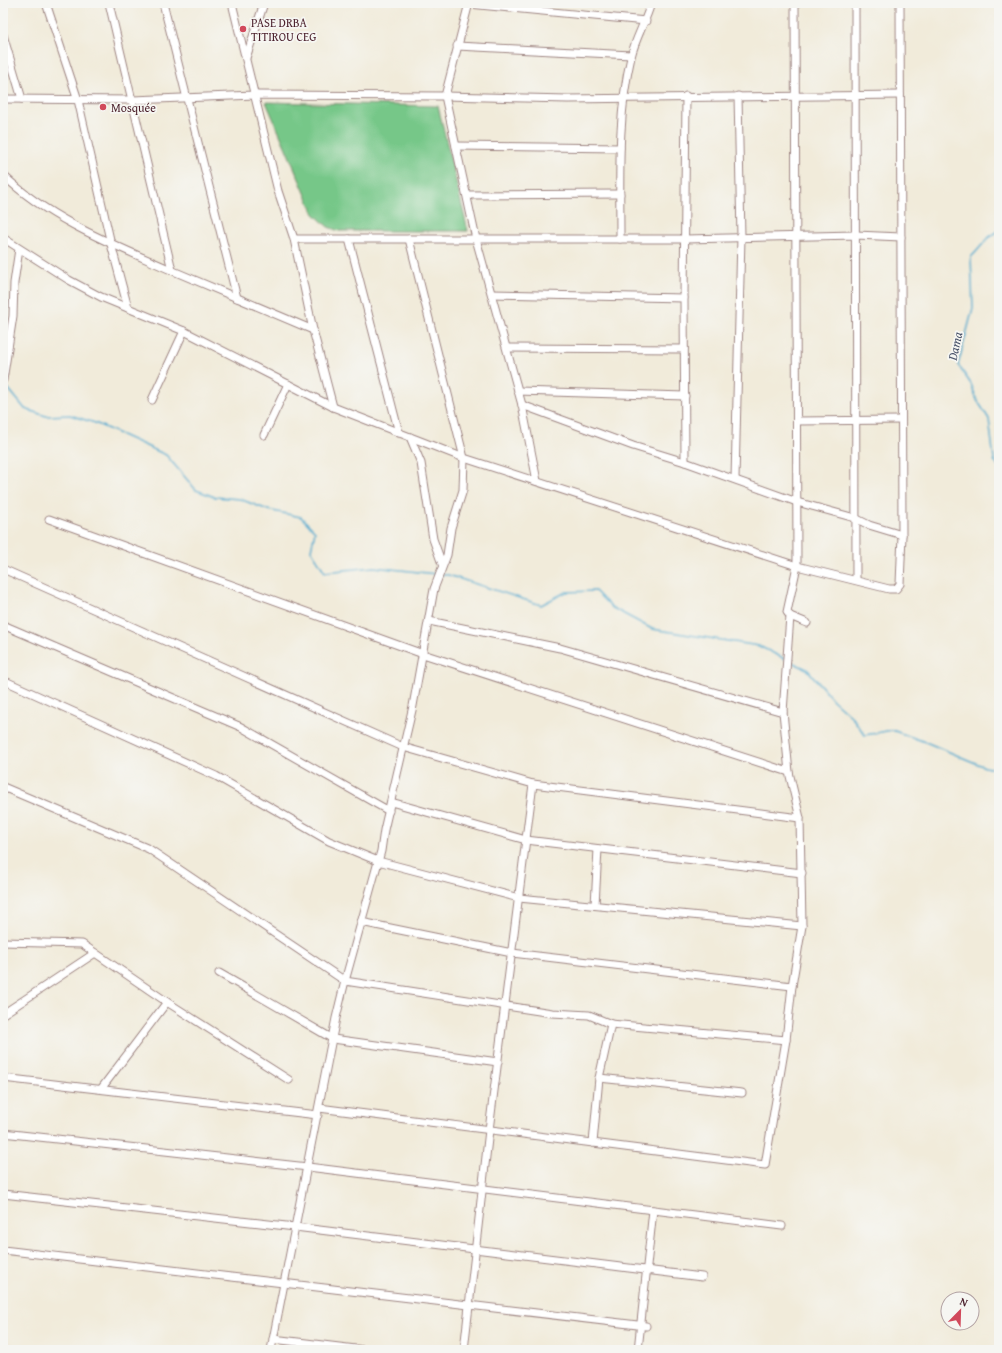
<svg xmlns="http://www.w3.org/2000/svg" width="1002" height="1353" viewBox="0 0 1002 1353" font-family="'Gentium Book Plus',serif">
<rect width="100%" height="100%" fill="#f6f6f2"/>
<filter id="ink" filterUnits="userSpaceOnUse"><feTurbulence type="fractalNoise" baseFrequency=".025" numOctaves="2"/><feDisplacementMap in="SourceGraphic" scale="8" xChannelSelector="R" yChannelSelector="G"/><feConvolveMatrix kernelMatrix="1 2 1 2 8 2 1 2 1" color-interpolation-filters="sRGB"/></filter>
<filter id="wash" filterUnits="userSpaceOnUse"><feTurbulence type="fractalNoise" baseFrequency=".012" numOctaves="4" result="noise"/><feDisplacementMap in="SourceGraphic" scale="16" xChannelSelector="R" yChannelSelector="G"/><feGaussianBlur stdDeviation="0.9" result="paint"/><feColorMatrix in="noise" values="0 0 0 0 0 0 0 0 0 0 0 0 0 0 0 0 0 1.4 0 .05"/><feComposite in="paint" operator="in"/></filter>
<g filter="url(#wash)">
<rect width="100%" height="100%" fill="#f1ebda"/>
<polygon fill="#76c788" stroke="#60735a" points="266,102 438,106 468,231 339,231 328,227 314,214"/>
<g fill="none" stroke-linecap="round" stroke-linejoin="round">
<g stroke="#53abd0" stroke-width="1.5">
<path d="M999,230c-13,7 -18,18 -28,27l2,51 -15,57 13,19 6,16 12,19 5,41 5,8"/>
<polyline points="3,382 25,409 46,416 70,415 95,423 166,455 196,490 215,497 240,499 268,510 301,517 315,531 311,550 325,572 374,567 436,574"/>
<polyline points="442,575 448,575 541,605 566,592 595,591 611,607 652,629 759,646 785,659"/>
<polyline points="789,661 807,669 833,700 852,717 865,735 892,730 928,743 985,767 999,769"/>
</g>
</g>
</g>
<g filter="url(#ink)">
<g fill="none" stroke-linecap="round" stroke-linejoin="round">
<defs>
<g id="minor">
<polyline points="46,3 78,100 111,244 128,308"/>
<polyline points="109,3 172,270"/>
<polyline points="163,3 237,298"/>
<polyline points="232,3 278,191 294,239 313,330 333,407"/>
<polyline points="469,3 445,96 476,239 522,405 537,481"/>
<polyline points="795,3 797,566 787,612 790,616 807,623"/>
<polyline points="855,3 856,580"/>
<polyline points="469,4 646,21"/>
<polyline points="3,35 22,99"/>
<polyline points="457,46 631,55"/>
<polyline points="246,58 264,3"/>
<polyline points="3,99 133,100 255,95 445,96 568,99 900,95"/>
<polyline points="456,146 620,148"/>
<path d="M3,175c47,45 109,69 168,95 47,20 95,40 142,60"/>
<polyline points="467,195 620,194"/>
<polyline points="3,238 69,280 101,297 184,331 333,407 464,458 797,566 889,589 896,589 900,584 902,535 900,3"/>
<polyline points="294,239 686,239 856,235 901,237"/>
<polyline points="349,239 399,433"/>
<path d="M620,239c0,-61 -3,-122 11,-182 4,-18 15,-36 20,-54"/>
<polyline points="492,294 684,298"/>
<polyline points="507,348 684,349"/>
<polyline points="3,380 13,316 14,283 19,249"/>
<polyline points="518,391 685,396"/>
<polyline points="152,400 184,331"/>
<polyline points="522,405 633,446 685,462 797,502 855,518 869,525 902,535"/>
<polyline points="797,421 901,420"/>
<polyline points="264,435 288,384"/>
<polyline points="410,437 421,463 433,539 442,564"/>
<polyline points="685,462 684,298 686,96"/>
<polyline points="735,479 741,237 738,96"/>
<polyline points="49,519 423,654 789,772"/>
<polyline points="3,569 403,747 533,784 800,818"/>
<polyline points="429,621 560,648 783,712"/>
<polyline points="3,625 241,727 389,811"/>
<polyline points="3,680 216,776 329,841 378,861 519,898 802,926"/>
<polyline points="3,787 149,849 345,981 552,1013 589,1015 611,1024 786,1040"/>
<polyline points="391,802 526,840 802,873"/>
<polyline points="595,905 598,849"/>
<polyline points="361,922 512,953 792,986"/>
<polyline points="3,942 82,944 167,1002 289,1080"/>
<polyline points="219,973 333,1039 498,1062"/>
<polyline points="3,1014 95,953"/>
<polyline points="3,1078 318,1115"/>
<polyline points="599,1078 742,1093"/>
<polyline points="101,1089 167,1002"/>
<polyline points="319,1108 765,1165 786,1040 792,986 802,926 800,818 789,772 783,712 790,616"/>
<polyline points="3,1133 308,1167 782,1226"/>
<polyline points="593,1143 599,1078 611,1024"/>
<polyline points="3,1194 295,1227 702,1277"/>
<polyline points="3,1250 646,1326"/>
<polyline points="273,1339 364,1350"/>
<polyline points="271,1350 336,1018 345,981 381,851 384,830 413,706 434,589 447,555 451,528 463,490 464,458 409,239"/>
<polyline points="464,1350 489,1130 533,784"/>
<polyline points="638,1350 653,1210"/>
</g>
</defs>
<use href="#minor" stroke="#9e8582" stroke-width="9"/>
<use href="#minor" stroke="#fff" stroke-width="7"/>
</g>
</g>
<g fill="#d1495b" stroke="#f6f6f2" stroke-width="1.5">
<circle cx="243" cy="29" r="4"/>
<circle cx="103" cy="107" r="4"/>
</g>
<g text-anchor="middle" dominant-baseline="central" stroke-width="3.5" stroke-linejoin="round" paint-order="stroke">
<g font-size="12" fill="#4a1f2b" stroke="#f6f6f2" text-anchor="start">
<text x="251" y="22">PASE DRBA<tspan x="251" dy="14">TITIROU CEG</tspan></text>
<text x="111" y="107">Mosquée</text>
</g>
<g font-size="13" font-style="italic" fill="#4e576d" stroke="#f6f6f2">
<text transform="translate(955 346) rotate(-78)">Dama</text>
</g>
</g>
<rect width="1002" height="1353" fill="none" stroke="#f6f6f2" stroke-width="16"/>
<g transform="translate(960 1311) rotate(23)"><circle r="19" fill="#f6f6f2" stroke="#b1a0a2"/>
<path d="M0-3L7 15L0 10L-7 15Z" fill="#d1495b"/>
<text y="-6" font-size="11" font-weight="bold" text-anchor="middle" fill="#4a1f2b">N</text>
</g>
</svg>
